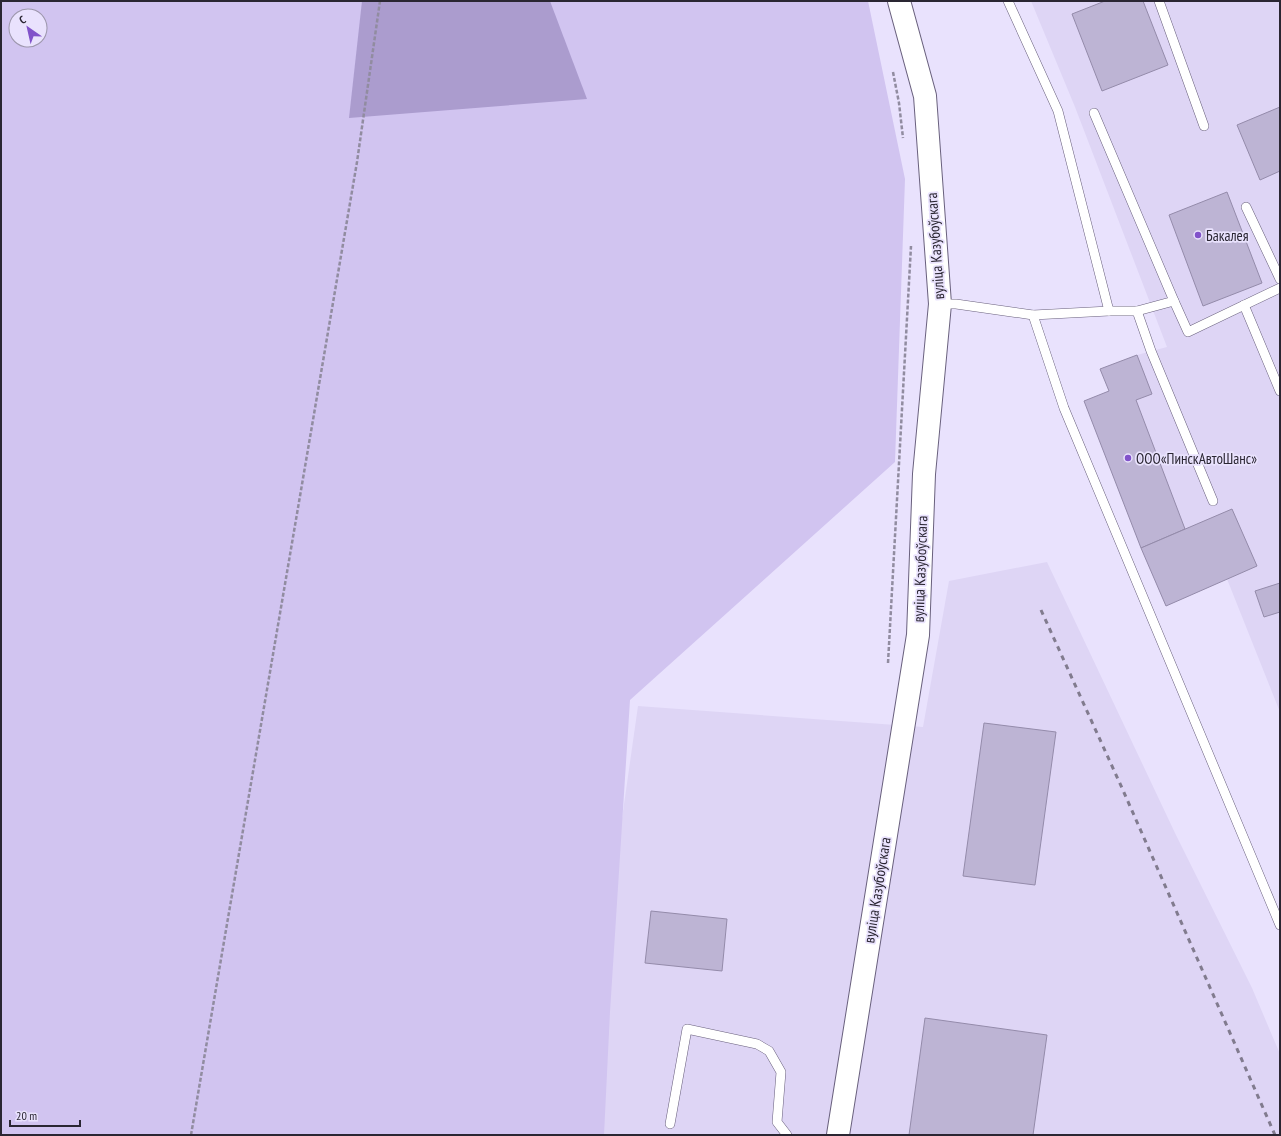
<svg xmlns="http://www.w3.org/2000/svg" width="1281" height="1136" viewBox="0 0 1281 1136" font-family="'PT Sans Narrow',sans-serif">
<rect width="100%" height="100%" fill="#e9e2fd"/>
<g fill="#ded5f5">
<polygon points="1031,1 1280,1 1280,712 1227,579 1166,606 1141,548 1084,401 1109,391 1100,369 1137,355 1167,347 1075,107"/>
<polygon points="1047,562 1175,833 1252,988 1280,1054 1280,1135 577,1135 638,706 923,727 949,581"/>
</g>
<path fill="#d1c4f0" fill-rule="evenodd" d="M1,1h867l37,178 -10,283 -265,238 -20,312 -6,123h-603zM16,16h24v24h-24z"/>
<polygon fill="#ab9cce" points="362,1 550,1 587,99 349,118"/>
<g fill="#bdb4d4" stroke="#948baa">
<polygon points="1105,1 1143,1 1168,65 1102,91 1072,14"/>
<polygon points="1280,107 1280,171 1260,180 1237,125"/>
<polygon points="1227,192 1262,283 1203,306 1169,215"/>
<polygon points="1137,355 1152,394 1136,400 1185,529 1141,548 1084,401 1109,391 1100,369"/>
<polygon points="1232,509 1257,566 1166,606 1141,548"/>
<polygon points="1280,583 1280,612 1264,617 1255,591"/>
<polygon points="984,723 1056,732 1035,885 963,876"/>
<polygon points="651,911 727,919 722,971 645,963"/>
<polygon points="925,1018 1047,1035 1033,1135 909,1135"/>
</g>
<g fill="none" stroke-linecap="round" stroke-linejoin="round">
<defs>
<g id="lane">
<polyline points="1008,1 1058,111 1109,311"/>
<polyline points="1159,1 1204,126"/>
<polyline points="1094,113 1174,301 1188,332 1280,288"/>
<polyline points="1246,207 1280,279"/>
<polyline points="940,304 956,304 1033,315 1109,311 1137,311 1174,301"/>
<polyline points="1244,305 1280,391"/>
<polyline points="1137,311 1151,351 1213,501"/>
<polyline points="1033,315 1064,408 1280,925"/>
<polyline points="670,1124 687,1029 757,1044 769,1051 781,1072 777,1122 787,1135"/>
</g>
<polyline id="secondary" points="838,1135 918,635 924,474 940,304 925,96 899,1"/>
</defs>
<use href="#lane" stroke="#69607d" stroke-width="10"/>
<use href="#secondary" stroke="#69607d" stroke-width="24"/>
<g stroke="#918ca0" stroke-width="2.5" stroke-dasharray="4 2" stroke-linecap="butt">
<polyline points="893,72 899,103 903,138"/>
<polyline points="888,663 911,246"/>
<polyline points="191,1135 357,162 380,1"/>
</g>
<use href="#lane" stroke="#fff" stroke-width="9"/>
<use href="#secondary" stroke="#fff" stroke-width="22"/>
<polyline stroke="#817b8e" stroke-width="3" stroke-dasharray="5 5" stroke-linecap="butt" points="1041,610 1122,788 1275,1135"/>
</g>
<g fill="#8152ca" stroke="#e9e2fd" stroke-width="1.5">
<circle cx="1198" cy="235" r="4"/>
<circle cx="1128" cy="458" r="4"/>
</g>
<g text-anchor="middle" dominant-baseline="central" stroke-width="3.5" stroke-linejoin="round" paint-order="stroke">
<g font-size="15" fill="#2a2632" stroke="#e9e2fd" text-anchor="start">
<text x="1206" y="235">Бакалея</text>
<text x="1136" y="458">ООО«ПинскАвтоШанс»</text>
</g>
<g font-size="15" fill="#2a2632" stroke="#e9e2fd">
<text transform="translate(935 246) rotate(-94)">вуліца Казубоўскага</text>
<text transform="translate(920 569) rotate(-88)">вуліца Казубоўскага</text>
<text transform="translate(877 890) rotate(-81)">вуліца Казубоўскага</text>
</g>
</g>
<rect width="1281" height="1136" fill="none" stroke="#2a2632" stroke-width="4"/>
<g transform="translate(28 28) rotate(326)"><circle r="19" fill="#e9e2fd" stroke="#9d97ac"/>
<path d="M0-3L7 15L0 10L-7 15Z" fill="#8152ca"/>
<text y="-6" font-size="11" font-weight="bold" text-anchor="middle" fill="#2a2632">С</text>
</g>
<path d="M10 1120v6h70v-6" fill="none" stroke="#2a2632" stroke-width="2"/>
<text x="16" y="1120" font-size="12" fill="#2a2632" stroke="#e9e2fd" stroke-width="3" paint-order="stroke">20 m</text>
</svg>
